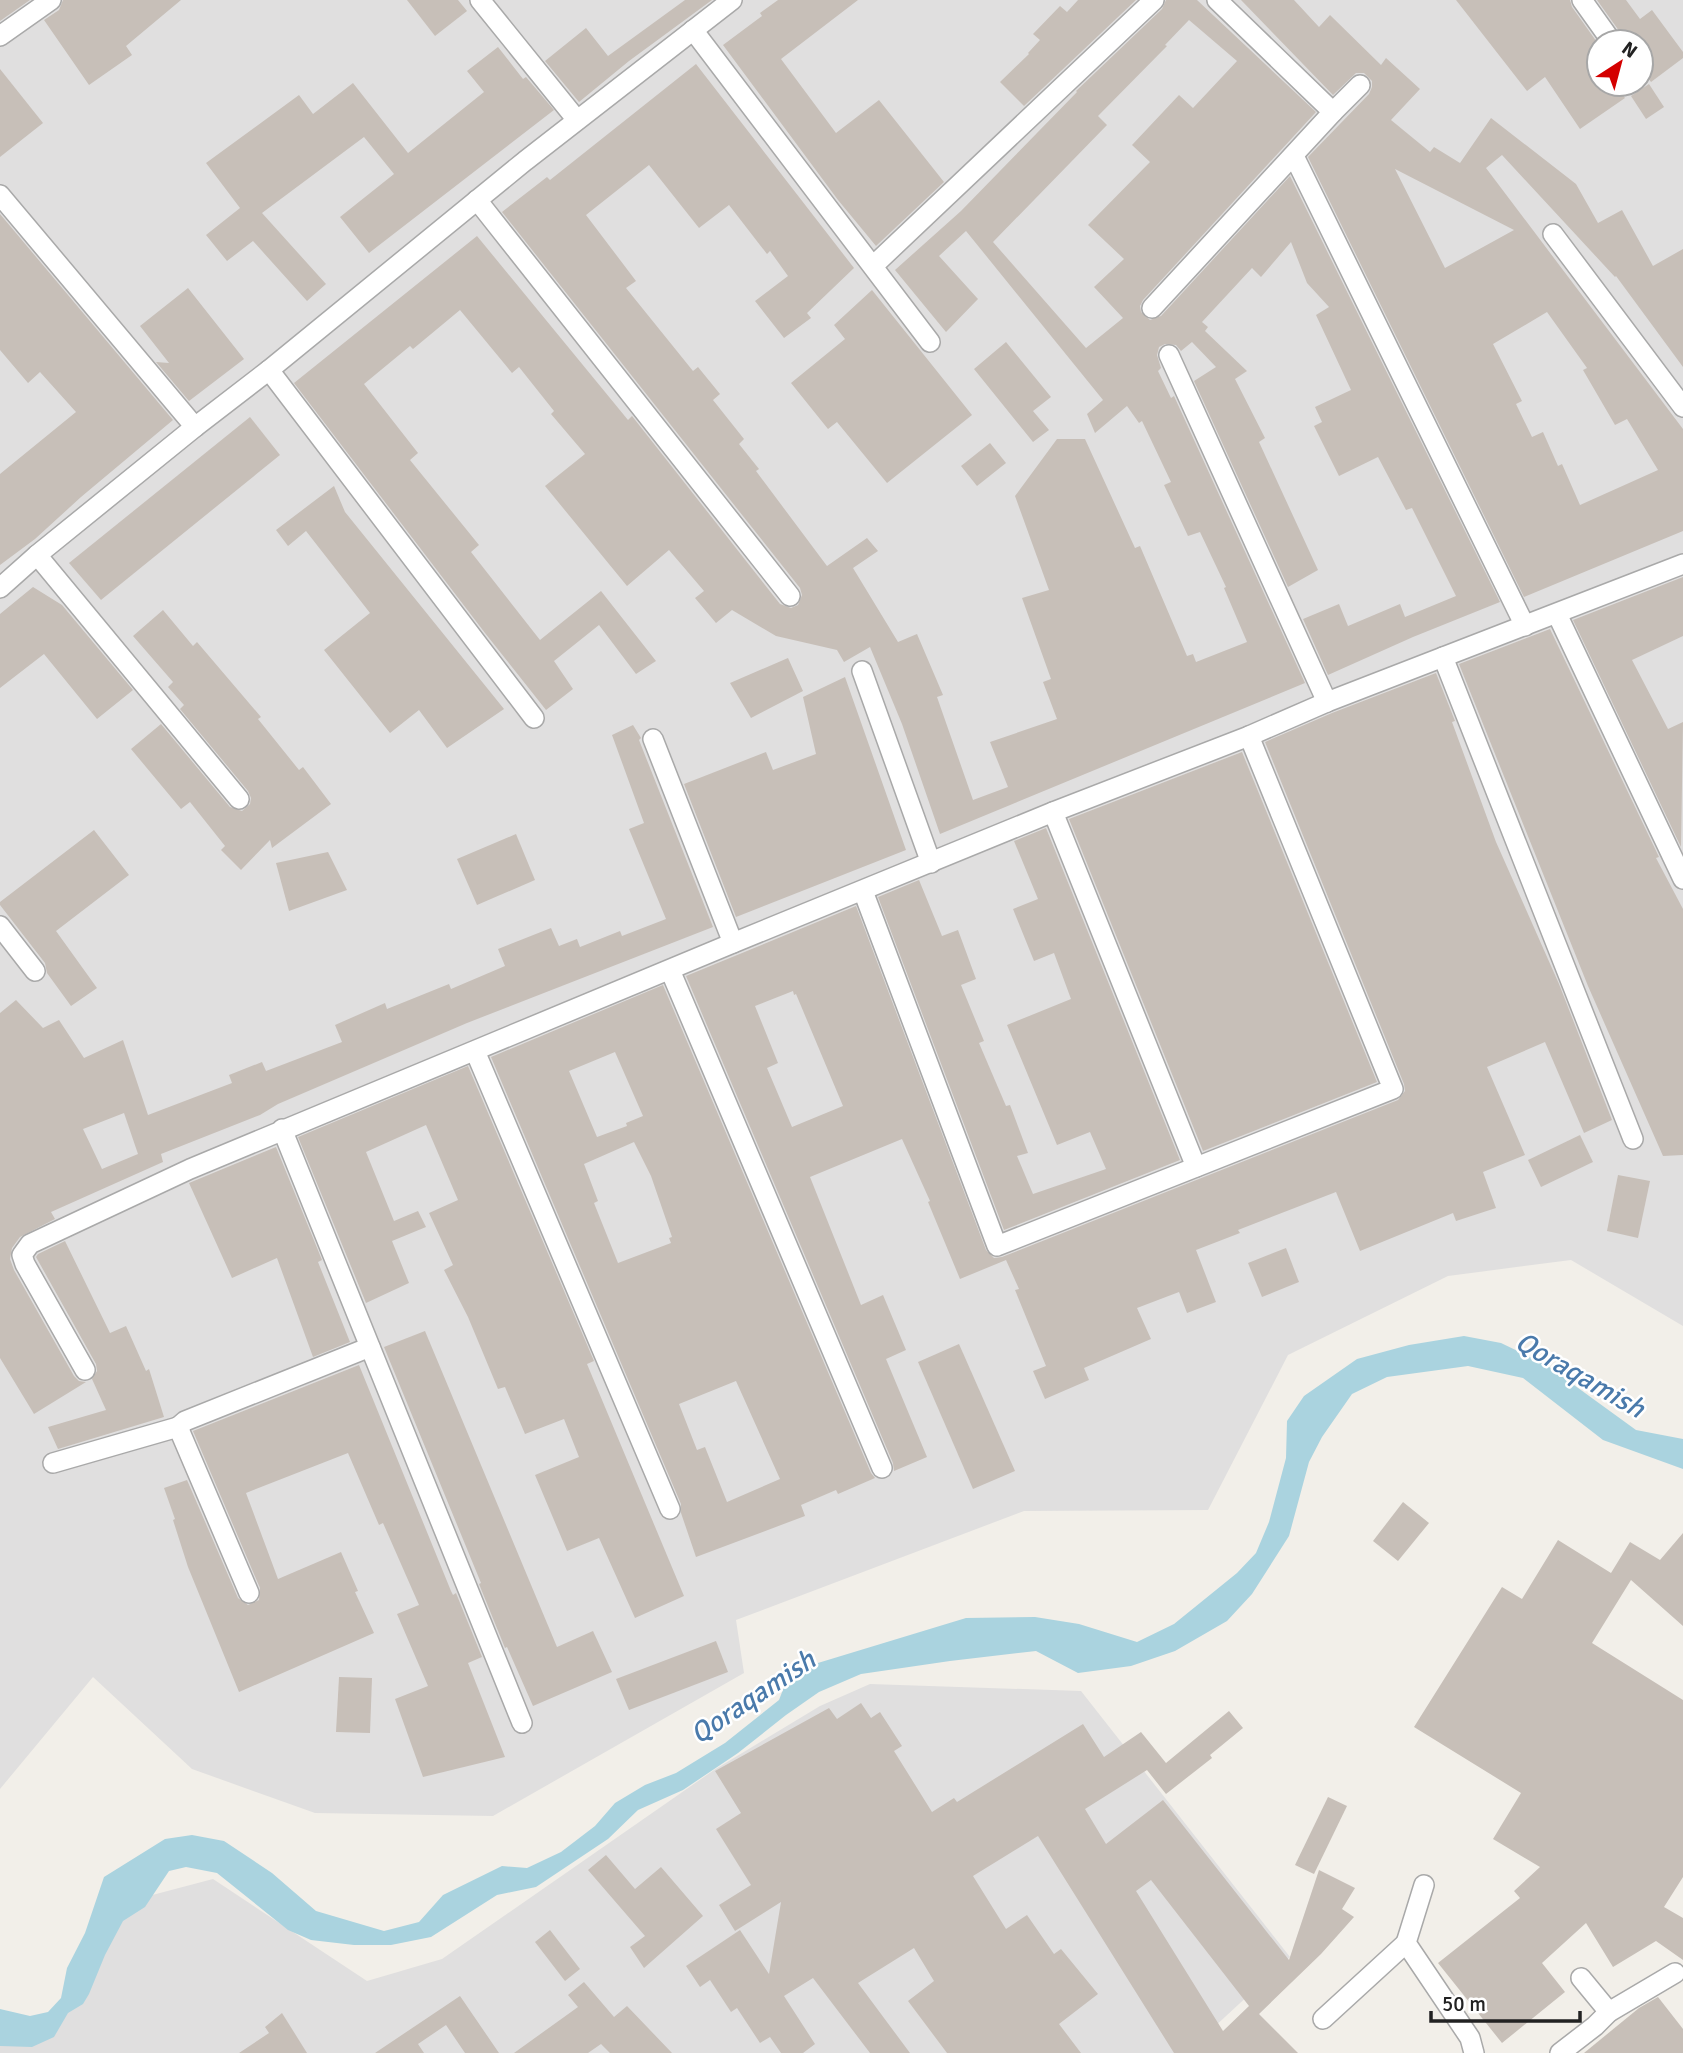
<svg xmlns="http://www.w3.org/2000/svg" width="1683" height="2053" viewBox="0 0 1683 2053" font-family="Signika,sans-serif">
<rect width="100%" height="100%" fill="#f2efe9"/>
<g fill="#e0dfdf" fill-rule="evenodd">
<path d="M0,0h1683v1326l-112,-66 -123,16 -160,79 -80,155 -184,1 -288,109 8,53 -251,143 -178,-3 -123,-44 -99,-92 -93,112zM1599,42h42v42h-42z"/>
<polygon points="870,1684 1081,1691 1290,1957 1186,2053 0,2053 0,2035 74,2003 122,1903 213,1879 367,1981 442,1959 714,1770 820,1706"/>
</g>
<polygon fill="#aad3df" points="1464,1336 1501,1343 1545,1364 1636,1430 1683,1439 1683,1469 1603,1440 1523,1378 1468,1366 1387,1377 1352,1394 1322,1437 1309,1462 1289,1536 1252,1594 1227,1621 1175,1651 1131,1666 1078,1673 1036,1651 950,1661 861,1674 819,1692 786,1715 738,1753 683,1790 638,1810 608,1839 536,1887 497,1895 431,1937 391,1945 354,1945 311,1940 288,1930 217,1873 186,1867 169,1871 145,1907 123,1921 105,1955 89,1994 83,2004 68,2013 54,2037 32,2047 0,2046 0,2009 30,2016 48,2012 61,1998 67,1968 85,1933 104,1877 165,1839 192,1835 224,1841 272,1873 316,1911 384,1931 419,1922 443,1895 502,1866 527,1868 561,1852 595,1826 615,1803 645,1785 676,1773 725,1743 779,1700 786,1682 808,1666 966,1618 1035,1617 1079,1624 1137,1642 1174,1624 1237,1573 1256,1553 1269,1522 1286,1458 1287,1421 1304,1396 1357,1359 1409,1345"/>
<g fill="#c7bfb8" fill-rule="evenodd">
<polygon points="0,0 30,0 0,21"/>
<polygon points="63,0 181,0 126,46 132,55 89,85 44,20 59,10"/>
<polygon points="407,0 458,0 467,11 435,36"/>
<polygon points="685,0 712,0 629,61 579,102 545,61 586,28 608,56"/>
<polygon points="778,0 858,0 781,59 836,133 879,100 944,182 876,246 838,200 723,45 762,16 760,13"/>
<polygon points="1078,0 1136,0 1024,106 1000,82 1029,54 1028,53 1040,40 1033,34 1060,6 1067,12"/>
<path d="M1166,0h31l119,112 -173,188 -3,6 1,6 9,8 11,-4 129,-140 210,426 -87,35 -85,38 -25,-56 36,-15 9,22 52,-22 5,13 51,-21 -44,-88 -6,2 -28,-53 -39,19 -25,-50 8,-4 -7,-15 36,-17 -35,-75 13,-8 -22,-24 -16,-41 -30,35 -9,-9 -50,54 6,5 -3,4 42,40 -12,8 30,59 -6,4 59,128 -30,17 -94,-206 22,-14 -24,-25 -11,9 -5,-6 -11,-1 -6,3 -2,8 4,13 -3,3 13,27 3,-2 131,287 -365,151 -38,-110 -32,-77 -26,15 -7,-12 -61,-14 -44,-26 -16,13 -21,-25 9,-7 -35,-41 -42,36 -82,-100 40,-32 -34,-40 3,-3 -35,-44 -7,6 -52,-63 -47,39 -3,-3 -46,38 54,69 -8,7 69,85 -8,7 69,88 61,-49 55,70 -20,13 -37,-49 -45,36 19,28 -27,21 -61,-77 -191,-250 183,-147 151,184 4,-4 148,188 11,4 7,-3 4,-10 -2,-7 -298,-376 45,-35 3,3 146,-116 158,204 -47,45 4,5 -27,20 -29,-37 33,-25 -18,-25 -3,3 -38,-49 -30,23 -50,-63 -63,50 50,66 -10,7 67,83 5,-4 22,27 -7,6 31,39 -5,5 20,25 -3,2 71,95 40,-28 11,13 -25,17 45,74 19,-8 26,61 -6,2 36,103 35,-13 -18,-45 67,-23 -14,-37 8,-3 -29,-81 27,-8 -34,-94 42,-57h28l50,109 5,-2 47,110 6,-2 3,8 51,-20 -23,-54 2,-1 -26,-55 -12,4 -24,-51 7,-3 -29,-61 -3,2 -12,-17 -32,27 -8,-19 16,-14 -137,-169 -27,25 39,43 -32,33 -51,-62 66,-59 116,-119 -1,-1 86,-82zM1189,20l48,41 -44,47 -14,-13 -47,50 18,17 -62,63 36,34 -30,28 29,31 -37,30 -93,-106 114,-117 -9,-9 69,-70 -2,-1z"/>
<path d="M1241,0h53l25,27 11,-12 51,50 5,-7 34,31 -29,31 39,32 4,-5 26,16 31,-45 85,66 22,39 24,-13 31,56 30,-17v118l-67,-91 -1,1 -113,-122 -16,13 197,261v102l-159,66 -216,-440 61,-63 3,-7v-6l-8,-8h-8l-23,22zM1395,169l119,61 -69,38zM1547,312l40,56 -4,2 32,55 12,-6 31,51 -78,35 -18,-41 -4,2 -15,-34 -11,5 -16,-33 6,-3 -29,-57z"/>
<polygon points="1456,0 1570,0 1572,7 1599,45 1599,84 1615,84 1625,98 1580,129 1545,77 1527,91"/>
<polygon points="1597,0 1626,0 1640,19 1652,10 1683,52 1683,58 1651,82 1641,68 1641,42 1624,42 1622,35"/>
<polygon points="498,47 523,79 526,77 554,110 369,253 340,217 394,174 364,137 262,213 326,284 307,301 253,241 227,261 206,235 240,208 206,163 299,95 313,114 353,83 408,153 484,92 467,71"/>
<polygon points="0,69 43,123 0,157"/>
<polygon points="1649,84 1664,107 1646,119 1631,96"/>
<polygon points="0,214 173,420 81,497 35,539 0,565 0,474 76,412 40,372 28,383 0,350"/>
<polygon points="188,288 244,359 189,401 156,362 169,363 140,326"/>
<polygon points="872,290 972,415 887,483 837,422 828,429 791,383 845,339 834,325"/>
<polygon points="1006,342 1051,397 1033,411 1049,430 1033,442 974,369"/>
<polygon points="250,417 280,455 101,600 69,563"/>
<polygon points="990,443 1006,463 977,486 961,466"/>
<polygon points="334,486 345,512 504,709 447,748 419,710 390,733 324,650 370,613 306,531 288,546 276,530"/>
<polygon points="1683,577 1683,636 1632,660 1668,729 1683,722 1681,847 1573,620"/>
<polygon points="33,587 62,605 133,690 97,719 44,654 0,688 0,614"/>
<polygon points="163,610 193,646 197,642 261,717 258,719 299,770 303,767 331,804 272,848 270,840 241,870 221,850 225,846 190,802 181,809 131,749 161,724 230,807 242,811 250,804 251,798 248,791 180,709 184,705 168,687 173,682 133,636"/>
<polygon points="1550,629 1659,857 1656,858 1683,909 1683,1155 1663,1156 1588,986 1459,664"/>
<polygon points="788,658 803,691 751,718 730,683"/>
<path d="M1436,673l19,48 -3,1 44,120 63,142 53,136 -28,13 -39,-91 -58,25 38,88 -42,17 13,36 -40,13 -3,-8 -93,38 -24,-59 -98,38 2,3 -44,17 20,52 -29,11 -8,-21 -42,16 14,31 -67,29 5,12 -44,19 -12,-28 13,-5 -31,-76 4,-1 -13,-29 -46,19 -32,-77 2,-1 -28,-62 -92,38 51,128 22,-10 23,55 -20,9 41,98 -33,14 -1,-8 -207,-487 170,-70 130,344 8,8 8,-1 396,-157 7,-9 -1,-7 -139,-342 67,-29zM793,991l1,4 2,-1 47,112 -51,21 -25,-59 11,-5 -23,-57z"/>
<polygon points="845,677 906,850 736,917 684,784 766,752 773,770 816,754 803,697"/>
<path d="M633,725l8,13 -2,2 74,187 -246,96 -189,81 -18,11 -99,39 2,8 -112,50 4,7 -35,18 -8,11 -2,11 4,11 60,106 5,5 7,1 -52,32 -34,-56v-345l16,-13 27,28 16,-8 25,38 39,-18 25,75 84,-32 -3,-8 33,-13 4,9 76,-29 -7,-17 50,-22 2,6 62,-25 2,5 54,-23 -7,-17 53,-21 8,18 18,-7 3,8 40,-16 2,5 44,-17 -37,-90 15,-6 -32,-88zM124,1113l14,41 -36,15 -19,-40z"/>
<polygon points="1242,752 1377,1082 1203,1151 1069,819"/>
<polygon points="1046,828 1180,1160 1004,1230 878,897 919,880 942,936 958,930 976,979 961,985 984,1041 979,1043 1006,1106 1010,1105 1028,1153 1017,1156 1033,1194 1106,1169 1090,1132 1057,1145 1007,1025 1071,999 1054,953 1034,961 1013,909 1038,899 1014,841"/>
<polygon points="94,830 129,875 56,931 97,988 71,1006 47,973 45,963 0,905 0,902"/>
<polygon points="516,834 535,880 477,905 457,859"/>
<polygon points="328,852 347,890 289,911 276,863"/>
<path d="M663,985l208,488 4,5 -37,16 -2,-4 -35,15 4,11 -109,41 -15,-44v-9l-190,-447zM615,1052l28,64 -17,7 1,3 -30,11 -28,-66zM634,1142l17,34 21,61 -3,1 2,5 -53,20 -24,-60 4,-2 -14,-37zM736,1381l44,98 -53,23 -22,-55 -8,3 -18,-46z"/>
<polygon points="468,1066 594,1361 587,1364 684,1596 635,1618 599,1538 567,1551 535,1475 579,1457 564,1419 525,1434 505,1387 498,1389 468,1317 444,1270 453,1265 429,1213 458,1200 426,1125 366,1152 394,1221 418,1211 426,1227 392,1241 409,1283 366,1303 298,1137"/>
<polygon points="1580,1135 1593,1162 1541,1187 1528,1160"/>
<polygon points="276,1147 322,1260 318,1262 350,1342 313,1357 277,1258 232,1278 189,1183"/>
<polygon points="1618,1175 1650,1181 1638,1238 1607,1231"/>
<polygon points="65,1241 110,1333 126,1326 146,1371 149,1369 164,1417 58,1449 48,1427 106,1410 92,1379 97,1371 96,1364 36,1257 38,1254"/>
<polygon points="1286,1248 1299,1282 1262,1297 1248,1263"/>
<polygon points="425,1331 557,1647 593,1631 612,1672 533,1706 507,1647 505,1648 479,1584 481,1583 384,1347"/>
<polygon points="959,1344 1015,1471 973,1489 918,1362"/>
<polygon points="359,1365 451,1591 453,1595 456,1593 482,1657 468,1663 505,1757 423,1777 395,1699 428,1686 397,1614 419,1605 383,1523 379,1525 348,1453 246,1493 278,1579 341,1552 358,1591 355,1592 374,1633 239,1692 188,1567 173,1520 175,1519 164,1488 187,1480 238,1598 248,1605 259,1600 260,1588 193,1431"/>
<polygon points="1403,1502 1429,1523 1398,1561 1373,1541"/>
<polygon points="1683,1533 1683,1626 1631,1580 1592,1643 1683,1700 1683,1877 1664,1907 1683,1918 1683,1960 1656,1941 1613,1967 1586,1923 1542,1963 1565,1992 1502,2043 1438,1963 1520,1898 1514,1891 1540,1867 1493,1839 1521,1793 1414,1727 1502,1587 1522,1599 1558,1540 1611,1573 1630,1542 1660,1560"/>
<polygon points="716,1641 728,1672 629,1710 616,1679"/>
<polygon points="339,1677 372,1678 370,1733 336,1732"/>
<path d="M861,1703l10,15 9,-6 22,34 -8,5 38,61 22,-14 3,4 126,-78 21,33 37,-25 25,31 63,-52 14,17 -33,27 2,3 -46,36 -19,-24 -62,39 21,35 57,-44 126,160 30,-90 36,18 -13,21 12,8 -33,37 -62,60 39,39h-124l-136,-217 -65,40 33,53 21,-14 27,39 7,-5 37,45 -39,30 22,29h-134l-39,-52 26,-20 -20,-33 -56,35 52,70h-40l-57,-75 -29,18 31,48 -12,9h-22l-11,-16 -10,6 -23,-35 -6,4 -21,-32 -10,7 -14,-21 54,-36 29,44 12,-72 -46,29 -16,-26 32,-20 -35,-56 25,-16 -26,-42 114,-63 8,11zM1151,1880l98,126 -26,25 -87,-140z"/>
<polygon points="1328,1797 1347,1806 1314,1874 1295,1865"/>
<polygon points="606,1855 635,1889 661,1867 703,1916 644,1968 630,1947 645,1936 588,1870"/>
<polygon points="550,1930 580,1969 565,1981 535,1942"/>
<polygon points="584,1982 614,2017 627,2006 672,2053 610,2053 601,2044 588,2053 514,2053 578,2007 568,1995"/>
<polygon points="460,1996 499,2053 465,2053 446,2025 418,2044 424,2053 375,2053"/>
<polygon points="1658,1997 1683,2029 1683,2053 1584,2053 1639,2008"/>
<polygon points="282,2013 307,2053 239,2053 269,2033 265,2027"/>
</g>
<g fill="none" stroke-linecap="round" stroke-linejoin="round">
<defs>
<g id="minor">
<polyline points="480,0 577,120"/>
<polyline points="1217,0 1333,112 1360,85"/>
<polyline points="1582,0 1612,42"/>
<polyline points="693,30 930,342"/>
<polyline points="0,36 51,0"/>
<polyline points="1294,156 1525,626"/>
<polyline points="0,195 195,427"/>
<polyline points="477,200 790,596"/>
<polyline points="1553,234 1683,407"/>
<polyline points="873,266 1154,0"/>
<polyline points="1152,308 1333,112"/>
<polyline points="1169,355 1327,702"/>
<polyline points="269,370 534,718"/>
<polyline points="37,555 239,799"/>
<polyline points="0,588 37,555 195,427 269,370 525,161 732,0"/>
<polyline points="1557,614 1683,879"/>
<polyline points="1443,657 1633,1139"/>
<polyline points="862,671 931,863"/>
<polyline points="653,739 733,943"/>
<polyline points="1053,812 1196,1167"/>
<polyline points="863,891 997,1246 1393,1089 1249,736"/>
<polyline points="0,926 35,971"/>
<polyline points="670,970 882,1468"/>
<polyline points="475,1051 670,1509"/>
<polyline points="282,1129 522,1723"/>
<polyline points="85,1370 25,1264 22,1255 30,1244 190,1169 733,943 1053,812 1249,736 1327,702 1683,564"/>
<polyline points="53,1463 178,1427"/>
<polyline points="249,1593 178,1427 185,1421 370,1347"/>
<polyline points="1424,1885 1406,1943 1470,2038 1474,2053"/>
<polyline points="1581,1978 1609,2012"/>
<polyline points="1323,2019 1406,1943"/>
<polyline points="1560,2053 1595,2026 1609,2012 1675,1973"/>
</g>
</defs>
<use href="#minor" stroke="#a9a9a9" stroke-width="22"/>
<use href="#minor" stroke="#fff" stroke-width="19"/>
</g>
<g text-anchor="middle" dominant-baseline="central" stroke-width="5" stroke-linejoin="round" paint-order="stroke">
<g font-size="28" font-style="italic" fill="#4a7aab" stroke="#fff">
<text transform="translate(1580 1375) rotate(30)">Qoraqamish</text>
<text transform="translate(753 1697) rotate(-34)">Qoraqamish</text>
</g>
</g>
<g transform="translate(1620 63) rotate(36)"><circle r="33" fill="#ffffff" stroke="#a7a7a7" stroke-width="2"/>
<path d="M0-5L12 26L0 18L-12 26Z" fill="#d40000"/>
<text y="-10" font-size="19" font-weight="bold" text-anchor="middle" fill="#222222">N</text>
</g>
<path d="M1431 2011v10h149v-10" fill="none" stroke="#222222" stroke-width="3.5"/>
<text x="1442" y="2011" font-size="21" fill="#222222" stroke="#ffffff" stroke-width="5" paint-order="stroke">50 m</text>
</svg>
